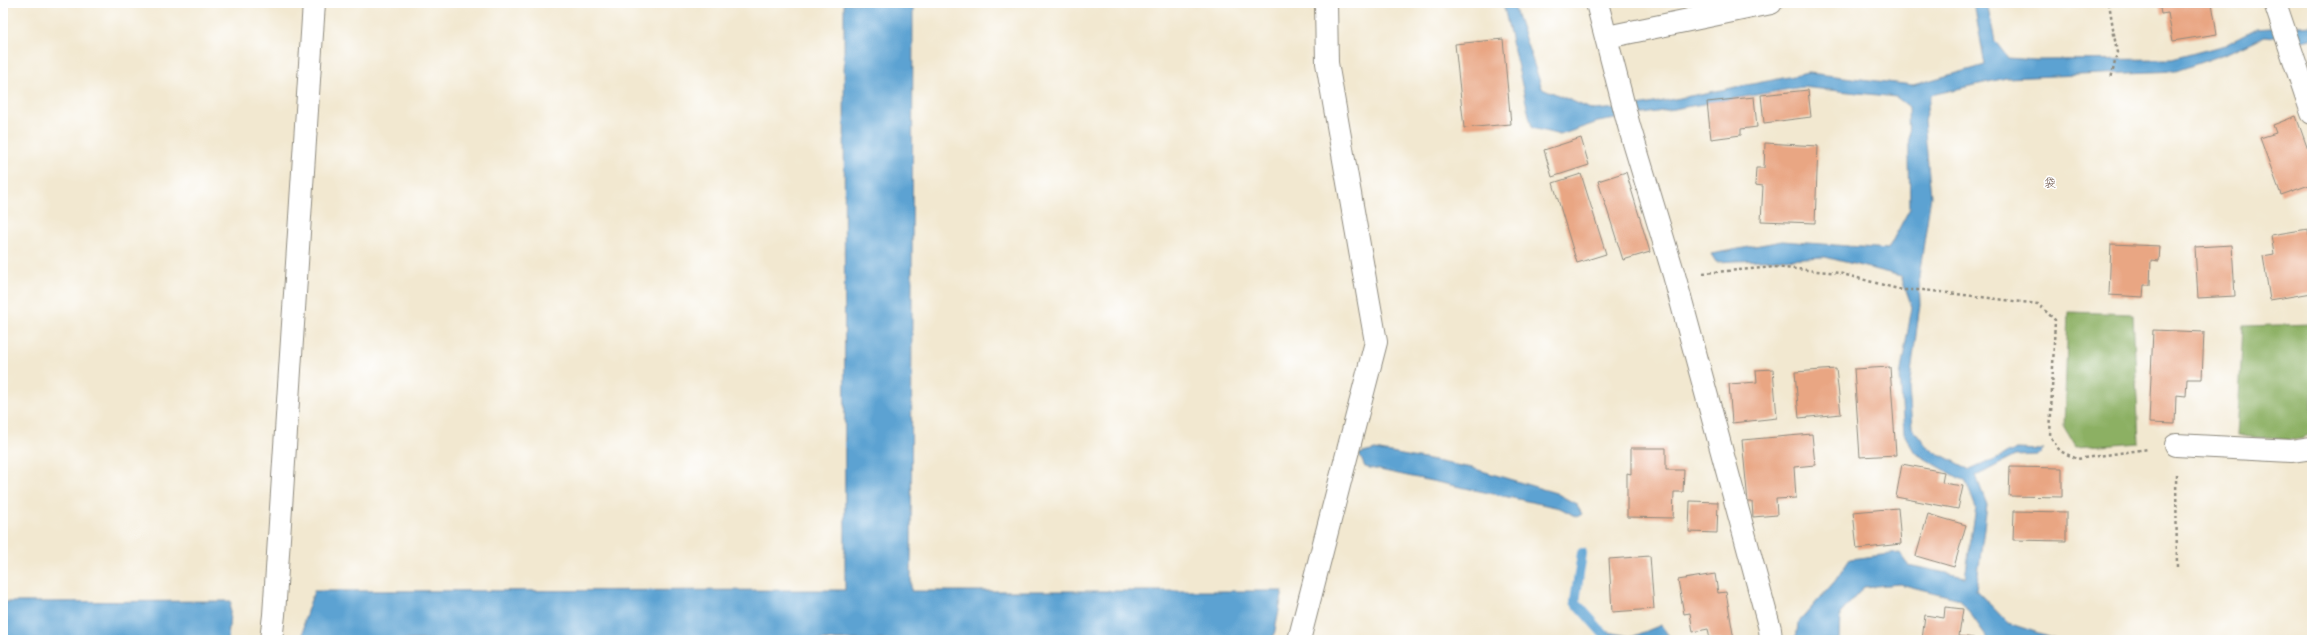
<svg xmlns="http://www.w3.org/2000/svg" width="2315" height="643" viewBox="0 0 2315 643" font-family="Sriracha,'Klee One',sans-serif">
<rect width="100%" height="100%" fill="#fff"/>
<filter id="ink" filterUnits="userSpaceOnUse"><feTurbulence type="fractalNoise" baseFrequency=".025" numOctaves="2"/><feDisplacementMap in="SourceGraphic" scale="8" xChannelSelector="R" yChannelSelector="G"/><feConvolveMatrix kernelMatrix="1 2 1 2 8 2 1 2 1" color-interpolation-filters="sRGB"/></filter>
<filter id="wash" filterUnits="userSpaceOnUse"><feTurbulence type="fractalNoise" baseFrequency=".012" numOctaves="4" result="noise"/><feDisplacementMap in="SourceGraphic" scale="16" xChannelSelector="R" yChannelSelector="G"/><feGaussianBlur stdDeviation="0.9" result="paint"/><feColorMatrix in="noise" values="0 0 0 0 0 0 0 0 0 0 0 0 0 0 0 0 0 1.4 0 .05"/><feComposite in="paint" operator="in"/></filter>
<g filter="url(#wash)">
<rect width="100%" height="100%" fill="#f2e8d0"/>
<g fill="#8cb064" stroke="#5c6e48">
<polygon points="2068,312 2133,314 2139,442 2076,447 2064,427"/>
<polygon points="2312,324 2312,434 2295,440 2237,436 2243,326"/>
</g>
<g fill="#5ca2d2" stroke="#44667e">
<polygon points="844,3 913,3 911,591 1283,591 1273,640 303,640 304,620 314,591 845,590"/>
<polygon points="1503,3 1513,3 1542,88 1593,110 1633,107 1809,73 1913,85 1985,65 1974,3 1987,3 1995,41 2008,58 2035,60 2172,59 2225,45 2256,29 2312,25 2312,38 2303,40 2265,36 2228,53 2176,71 2006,78 1931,95 1924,121 1931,196 1919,276 1920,304 1909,389 1912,427 1928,448 1970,470 2017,449 2043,450 2038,455 2015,456 1976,476 1987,505 1976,590 2008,623 2060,640 1989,640 1960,599 1900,584 1864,587 1840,614 1839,640 1796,640 1798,623 1835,581 1850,559 1899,553 1908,565 1965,577 1976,508 1966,482 1915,453 1904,434 1900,376 1912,307 1901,276 1825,257 1716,262 1711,254 1782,241 1888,249 1910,208 1908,106 1896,97 1802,87 1598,122 1560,135 1532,128"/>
<polygon points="1375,450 1472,468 1556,493 1576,504 1582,514 1577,517 1560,508 1365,467 1359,454"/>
<polygon points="231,601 228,640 3,640 3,602"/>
<polygon points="1661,625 1672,640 1602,640 1600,630 1632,637"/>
</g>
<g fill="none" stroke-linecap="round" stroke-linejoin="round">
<polyline stroke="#5ca2d2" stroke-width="10" points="1582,553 1575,602 1609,640"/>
</g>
<g id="blocks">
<g fill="#e9a683">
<polygon points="2159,3 2212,3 2217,34 2173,41 2168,13 2161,14"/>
<polygon points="1503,39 1511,124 1464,128 1455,44"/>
<polygon points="1808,90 1811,117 1764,123 1761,95"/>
<polygon points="1754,97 1757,127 1741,129 1741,135 1711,139 1707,102"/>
<polygon points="2296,116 2312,161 2312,184 2281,195 2260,138 2276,133 2273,125"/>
<polygon points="1581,138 1589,165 1552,177 1544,150"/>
<polygon points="1765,143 1818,146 1815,223 1761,221 1763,186 1755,185 1756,168 1764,168"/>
<polygon points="1626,172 1650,252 1623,260 1598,181"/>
<polygon points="1581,174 1606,254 1577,263 1553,183"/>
<polygon points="2308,229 2312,251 2312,293 2270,300 2263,256 2274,254 2271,235"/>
<polygon points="2111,244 2160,246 2159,261 2151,260 2150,285 2144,285 2143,297 2109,295"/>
<polygon points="2232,245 2235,296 2198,298 2195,247"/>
<polygon points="2153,330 2204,332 2202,379 2187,379 2186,396 2176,395 2175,424 2149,423"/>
<polygon points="1890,367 1896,455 1860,457 1854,369"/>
<polygon points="1773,369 1777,418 1732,423 1729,384 1757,382 1756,370"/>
<polygon points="1836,369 1841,414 1799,418 1795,372"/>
<polygon points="1812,434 1815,465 1794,467 1796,498 1776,499 1777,515 1753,517 1752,502 1748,502 1742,440"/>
<polygon points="1631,448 1666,448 1666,470 1684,470 1683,492 1674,492 1673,518 1627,517 1627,473 1631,474"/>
<polygon points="1902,464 1944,472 1942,483 1963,486 1958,509 1896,497"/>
<polygon points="2010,467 2062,468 2062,497 2009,496"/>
<polygon points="1690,501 1718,502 1717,533 1689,532"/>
<polygon points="1898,508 1901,544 1857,549 1853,512"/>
<polygon points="2014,511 2066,512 2066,541 2013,540"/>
<polygon points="1928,514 1966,525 1954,567 1916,556"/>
<polygon points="1650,556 1654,609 1612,612 1609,559"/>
<polygon points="1715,574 1718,593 1726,592 1734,640 1710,640 1708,629 1693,632 1690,613 1684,614 1678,580"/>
<polygon points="1945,607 1963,609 1959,636 1974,638 1974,640 1922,640 1925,615 1944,618"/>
</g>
</g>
</g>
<g filter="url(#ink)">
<use href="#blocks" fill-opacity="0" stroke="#8e8a7e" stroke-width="1"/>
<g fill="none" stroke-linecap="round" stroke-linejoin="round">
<defs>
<g id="minor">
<polyline points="1597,3 1629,126 1674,275 1770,629 1771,640"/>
<polyline points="2275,3 2312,113"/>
<polyline points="1607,37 1771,3"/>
<polyline points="2176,445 2291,451 2312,448"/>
<polyline points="271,640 274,615 314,3"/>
<polyline points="1299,640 1376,342 1327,63 1326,3"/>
</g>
</defs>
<use href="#minor" stroke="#8e8a7e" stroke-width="24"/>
<g stroke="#8e8a7e" stroke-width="2.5" stroke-dasharray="3 3" stroke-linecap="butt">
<polyline points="2109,3 2117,53 2111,79"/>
<polyline points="1703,273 1774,267 1839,273 1902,290 1924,290 2038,304 2055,320 2050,436 2060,451 2077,459 2148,449"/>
<polyline points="2176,474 2177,570"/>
</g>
<use href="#minor" stroke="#fff" stroke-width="22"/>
</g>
</g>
<g text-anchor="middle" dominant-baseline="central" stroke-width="3" stroke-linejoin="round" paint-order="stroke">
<g font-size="12" fill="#6e564a" stroke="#fff">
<text x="2050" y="183">袋</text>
</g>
</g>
<rect width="2315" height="643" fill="none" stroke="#fff" stroke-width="16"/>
</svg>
